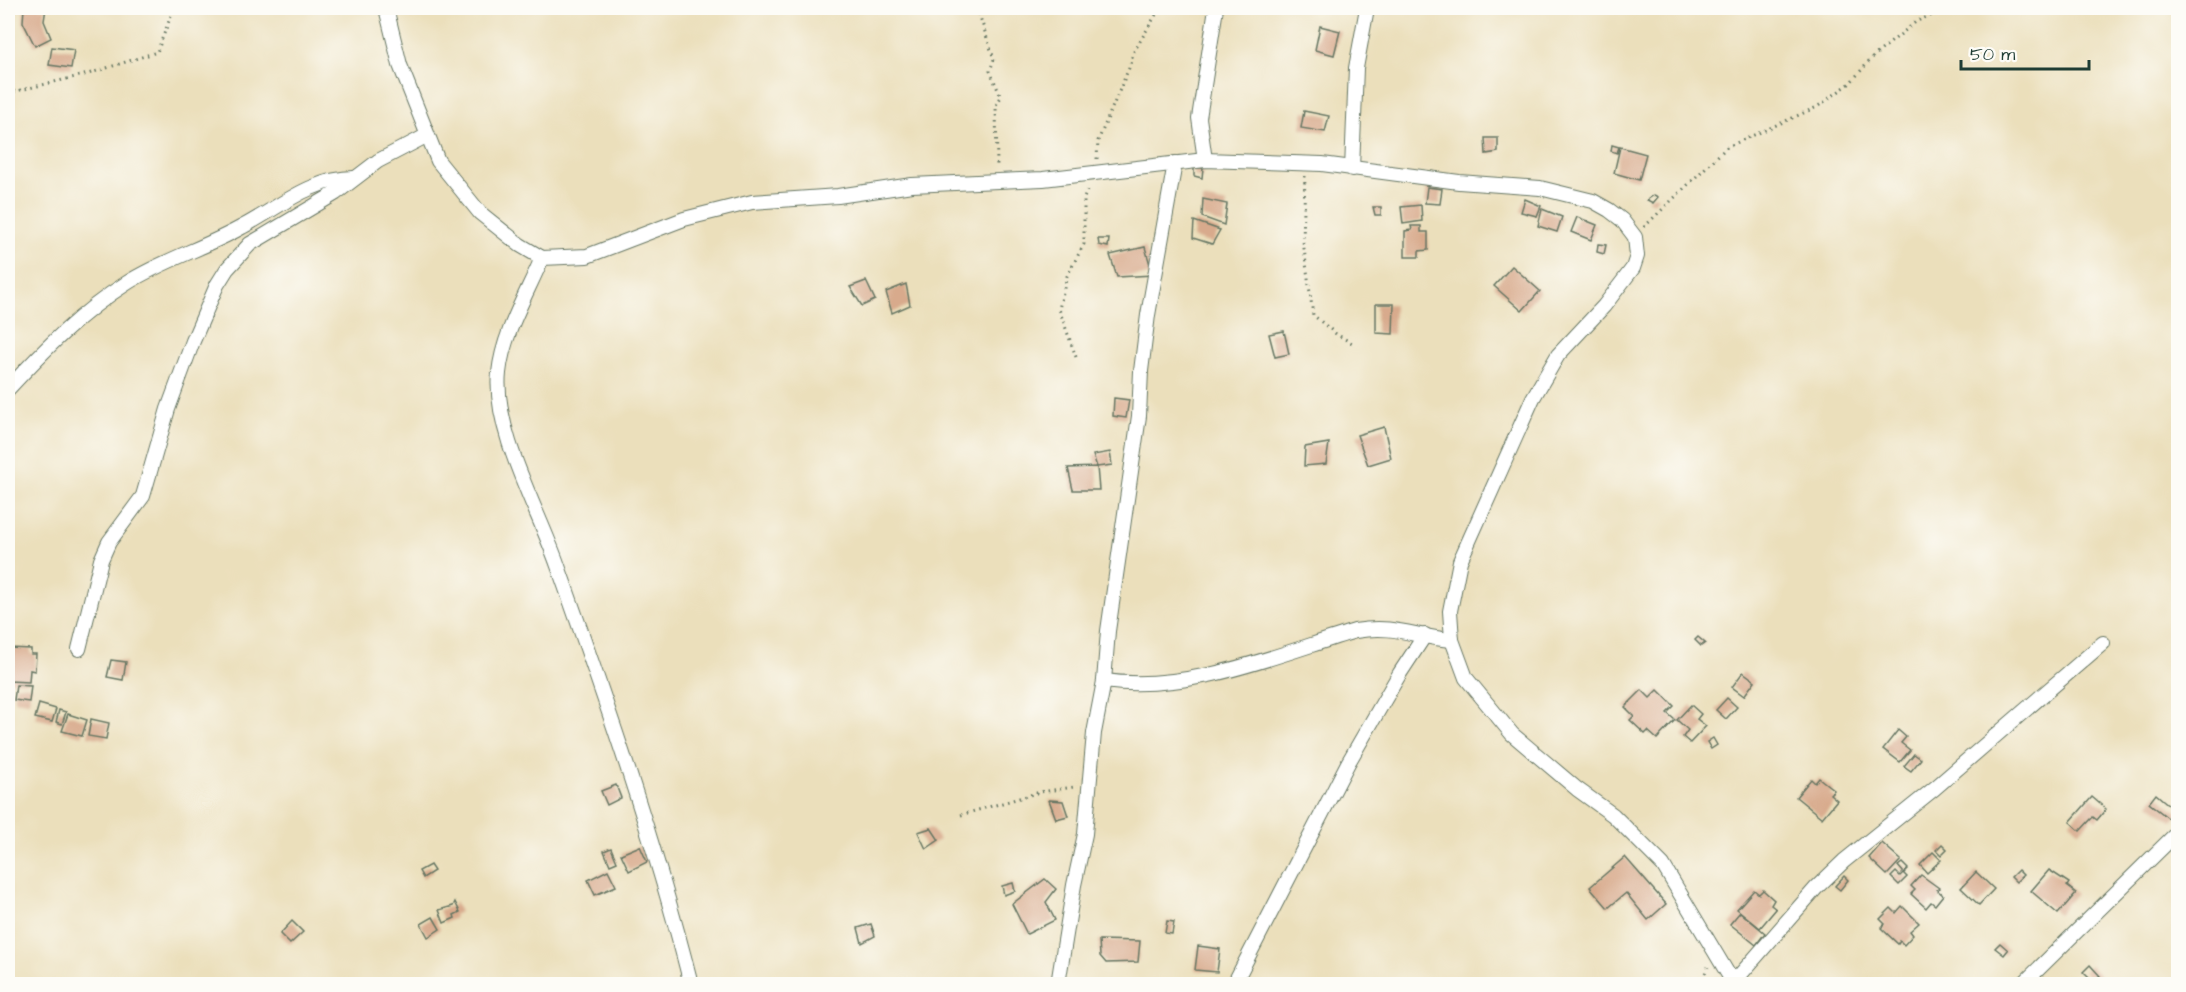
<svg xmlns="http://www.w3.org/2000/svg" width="2186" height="992" viewBox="0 0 2186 992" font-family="'Architects Daughter',sans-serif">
<rect width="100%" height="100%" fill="#fdfcf7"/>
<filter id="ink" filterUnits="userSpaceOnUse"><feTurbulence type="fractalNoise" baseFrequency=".0167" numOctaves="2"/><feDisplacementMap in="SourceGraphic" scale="12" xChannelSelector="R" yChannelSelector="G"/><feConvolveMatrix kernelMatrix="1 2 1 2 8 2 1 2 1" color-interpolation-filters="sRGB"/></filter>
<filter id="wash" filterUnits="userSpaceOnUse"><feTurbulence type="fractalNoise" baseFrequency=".008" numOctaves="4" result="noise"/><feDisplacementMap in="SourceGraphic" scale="24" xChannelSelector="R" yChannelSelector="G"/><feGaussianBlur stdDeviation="1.35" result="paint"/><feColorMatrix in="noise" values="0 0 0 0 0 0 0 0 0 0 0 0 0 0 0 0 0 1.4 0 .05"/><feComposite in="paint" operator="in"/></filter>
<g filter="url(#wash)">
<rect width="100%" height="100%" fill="#ebdfbb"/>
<g id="blocks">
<g fill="#d8aa8c">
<polygon points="24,8 46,8 44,21 51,38 35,46 23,22"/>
<polygon points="1320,26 1340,31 1334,55 1315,50"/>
<polygon points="52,47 74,50 71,68 49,65"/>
<polygon points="1304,111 1329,116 1325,132 1301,128"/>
<polygon points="1485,138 1498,138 1498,152 1486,154"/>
<polygon points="1612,145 1619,147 1617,153 1611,151"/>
<polygon points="1620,147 1646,154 1639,180 1614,173"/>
<polygon points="1194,168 1203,168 1202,178 1194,176"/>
<polygon points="1427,187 1442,189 1440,204 1425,203"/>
<polygon points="1654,195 1658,197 1653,203 1647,200"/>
<polygon points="1203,199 1227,204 1224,225 1202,217"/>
<polygon points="1525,199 1541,206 1537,216 1521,212"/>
<polygon points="1421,205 1422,221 1403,224 1401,207"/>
<polygon points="1373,207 1381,207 1381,215 1375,215"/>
<polygon points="1542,209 1562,217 1557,232 1538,226"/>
<polygon points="1577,217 1597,225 1591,240 1571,232"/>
<polygon points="1194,221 1220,230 1212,244 1193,238"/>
<polygon points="1411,226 1421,226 1421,232 1428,232 1428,250 1419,251 1419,257 1405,257 1405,231 1412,230"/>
<polygon points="1098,239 1109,239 1108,247 1099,245"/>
<polygon points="1598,244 1606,245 1604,254 1597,252"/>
<polygon points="1145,247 1153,275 1117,277 1110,255"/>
<polygon points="1512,266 1540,291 1522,311 1494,286"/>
<polygon points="866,281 875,300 862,306 850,287"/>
<polygon points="906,284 910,305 892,313 886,292"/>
<polygon points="1376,304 1394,304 1393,334 1376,333"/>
<polygon points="1284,331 1289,354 1275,357 1269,334"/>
<polygon points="1114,398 1129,400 1126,418 1113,416"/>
<polygon points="1384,427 1391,458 1368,465 1357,435"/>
<polygon points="1329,443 1326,464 1304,466 1305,447"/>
<polygon points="1110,452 1112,465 1097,467 1093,455"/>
<polygon points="1097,467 1099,490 1073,490 1068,468"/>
<rect x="8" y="560" width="4" height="13"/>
<polygon points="1698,637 1705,643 1701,646 1695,640"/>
<polygon points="8,648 31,649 31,654 36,654 35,671 30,670 29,682 8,681"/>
<polygon points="111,660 126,662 123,680 107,677"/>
<polygon points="1743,672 1755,681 1744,696 1732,687"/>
<polygon points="16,685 31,686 29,702 14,700"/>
<polygon points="1642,690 1650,698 1658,690 1674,706 1667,713 1675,720 1657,739 1648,731 1645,734 1630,720 1634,716 1625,707"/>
<polygon points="1727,698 1737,707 1726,719 1716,710"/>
<polygon points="39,704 56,709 52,722 35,718"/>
<polygon points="1691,705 1701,714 1697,719 1706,726 1690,743 1683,737 1688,730 1677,720"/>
<polygon points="59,710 66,712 62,724 56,722"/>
<polygon points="68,714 87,720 82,736 62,731"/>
<polygon points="91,719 109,723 106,739 88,736"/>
<polygon points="1898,730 1906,737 1901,743 1910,750 1900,762 1883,749"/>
<polygon points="1713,738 1717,745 1711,749 1707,742"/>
<polygon points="1914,754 1921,759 1911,771 1904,766"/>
<polygon points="1819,778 1834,790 1830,794 1837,800 1822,818 1796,797 1811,779 1815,783"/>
<polygon points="616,785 621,798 607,805 601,791"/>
<polygon points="2156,794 2178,813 2172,821 2149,803"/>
<polygon points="2092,797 2106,809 2097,820 2093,817 2080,831 2070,822"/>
<polygon points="1049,800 1063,801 1068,816 1056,819"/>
<polygon points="931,828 939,840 926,849 918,832"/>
<polygon points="1882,843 1901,860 1887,875 1869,858"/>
<polygon points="1942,844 1947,849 1941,855 1936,850"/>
<polygon points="640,846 647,862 629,871 621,854"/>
<polygon points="611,848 617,862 610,865 604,851"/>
<polygon points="1933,852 1941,860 1927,873 1920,865"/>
<polygon points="1625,857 1666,904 1648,920 1626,893 1608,908 1590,887"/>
<polygon points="1902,863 1908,869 1904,873 1898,866"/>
<polygon points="430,865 434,871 423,878 419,871"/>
<polygon points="608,870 616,886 595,895 588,880"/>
<polygon points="2018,870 2023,875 2016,882 2011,877"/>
<polygon points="2049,870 2069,883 2067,886 2076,893 2058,914 2031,891"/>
<polygon points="1896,872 1900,876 1903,873 1907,877 1899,885 1891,877"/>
<polygon points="1976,872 1994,889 1979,905 1961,888"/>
<polygon points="1921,875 1939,888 1937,890 1943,895 1935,905 1931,902 1926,908 1911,894 1915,890 1911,886"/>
<polygon points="1844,876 1848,880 1840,890 1835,886"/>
<polygon points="1045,879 1056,889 1046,902 1055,920 1027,934 1012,904"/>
<polygon points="1013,883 1015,891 1004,895 1002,886"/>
<polygon points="1754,890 1759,894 1763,890 1774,900 1771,905 1776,909 1760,928 1737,909"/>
<polygon points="455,902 460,912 454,915 455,918 444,923 439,910 453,906"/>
<polygon points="1902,906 1919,923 1910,931 1913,935 1904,945 1900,941 1898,944 1881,928 1885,924 1880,919 1891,908 1896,913"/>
<polygon points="1740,912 1765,933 1756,945 1730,924"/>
<polygon points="433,917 440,929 428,937 421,924"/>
<polygon points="292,921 303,932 290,944 280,934"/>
<polygon points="1167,921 1174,922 1172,934 1165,933"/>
<polygon points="871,924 875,936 862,943 858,928"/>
<polygon points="1099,940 1140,941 1138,962 1106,963 1100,956"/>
<polygon points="2000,943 2008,950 2004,955 1995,948"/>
<polygon points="1198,946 1220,949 1217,972 1195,970"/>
<polygon points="2090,965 2100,976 2094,983 2083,972"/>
</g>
</g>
</g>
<g filter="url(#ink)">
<use href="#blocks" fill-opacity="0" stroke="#667663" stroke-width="1.5"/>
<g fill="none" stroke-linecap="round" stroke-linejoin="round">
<defs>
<g id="minor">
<polyline points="386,8 400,65 438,161 480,213 520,245 542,258 587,256 684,219 752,202 838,196 912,185 1043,179 1205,160 1322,164 1459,182 1540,188 1593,201 1609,210 1622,220 1635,237 1637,256 1633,268 1604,306 1558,355 1533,398 1460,561 1450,611 1452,640 1466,678 1512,734 1577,789 1613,815 1663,865 1734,984"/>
<polyline points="1205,160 1199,118 1216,8"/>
<polyline points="1352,169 1356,68 1367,8"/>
<path d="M542,258c-15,36 -39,75 -43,115 -6,58 40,138 59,193 49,138 97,276 133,418"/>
<path d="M8,389c36,-39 73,-77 119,-106 36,-23 78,-35 115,-56 36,-19 70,-49 112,-49"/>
<polyline points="79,649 101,560 109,542 143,496 168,409 193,341 217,285 227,269 250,244 336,193 378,161 426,136"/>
<path d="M1104,681c85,12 172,-26 251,-50 42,-7 58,6 97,9"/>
<polyline points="1733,983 1816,888 1844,861 1935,788 2103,643"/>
<polyline points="1058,984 1074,885 1085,834 1094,733 1104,681 1108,631 1139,416 1141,371 1148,315 1175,163"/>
<polyline points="1234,984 1348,763 1400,673 1425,635"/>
<polyline points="2023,984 2178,832"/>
</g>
</defs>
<use href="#minor" stroke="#667663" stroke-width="16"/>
<g stroke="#667663" stroke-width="3" stroke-dasharray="1.5 4.5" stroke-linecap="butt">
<polyline points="977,8 994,59 990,71 1001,97 996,105 997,167"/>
<polyline points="8,93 88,74 157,52 174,8"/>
<polyline points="1097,159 1098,141 1129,68 1133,53 1160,8"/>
<polyline points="1305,176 1303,241 1313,315 1336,334 1352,343"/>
<polyline points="1644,227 1727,147 1817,107 1849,84 1874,56 1917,21 1930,16 1940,8"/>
<polyline points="1076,357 1059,309 1067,276 1084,244 1084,198 1088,188"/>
<polyline points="961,815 1040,792 1074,787"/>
<polyline points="1700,984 1708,967"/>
</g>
<use href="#minor" stroke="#fff" stroke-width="14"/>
</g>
</g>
<rect width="2186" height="992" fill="none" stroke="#fdfcf7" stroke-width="30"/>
<path d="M1961 60v9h128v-9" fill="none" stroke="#1f3d34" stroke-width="3"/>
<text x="1970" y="60" font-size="18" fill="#1f3d34" stroke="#fdfcf7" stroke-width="4.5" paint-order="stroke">50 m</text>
</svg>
